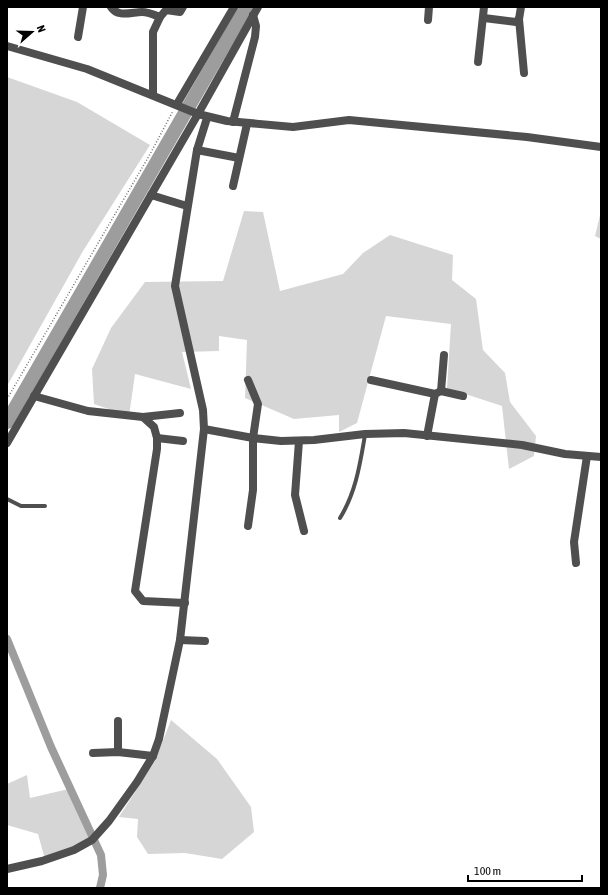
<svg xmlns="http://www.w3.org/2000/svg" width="608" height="895" viewBox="0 0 608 895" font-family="'Asap Condensed',sans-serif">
<rect width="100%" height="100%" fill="#fff"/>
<g fill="#d6d6d6">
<polygon points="7,77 77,102 150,145 83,251 7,386"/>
<polygon points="244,211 263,212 280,291 343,274 363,253 390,235 453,255 452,280 476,299 483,350 505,373 510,402 536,436 534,456 509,469 502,406 447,388 451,324 386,316 357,423 339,432 339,415 294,419 245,398 247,340 219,336 219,351 182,352 191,389 135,374 129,416 94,404 92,369 111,328 145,282 223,281"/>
<polygon points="601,211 601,239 595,236"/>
<polygon points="171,720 217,759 251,807 254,832 222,859 185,853 148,854 137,837 138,819 119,817 155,761"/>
<polygon points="27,775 30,798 73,788 93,835 46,863 38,834 7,825 7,784"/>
</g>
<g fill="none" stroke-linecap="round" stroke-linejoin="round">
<polyline stroke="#9d9d9d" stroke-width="8" points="7,639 51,747 101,855 103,875 100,888"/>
<polyline stroke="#9d9d9d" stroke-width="14" points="7,422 246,7"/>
<polyline stroke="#717171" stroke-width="1.5" stroke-dasharray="1 2" stroke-linecap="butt" points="7,399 149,156 173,111"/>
<g stroke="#4f4f4f" stroke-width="4">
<polyline points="7,499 21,506 45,506"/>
<path d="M340,518c16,-26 20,-54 25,-83"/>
</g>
<g stroke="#4f4f4f" stroke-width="8">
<path d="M111,7c7,11 21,5 31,5 6,0 13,3 18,5"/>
<polyline points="484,18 516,22 519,19 521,7"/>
<polyline points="519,19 524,73"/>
<polyline points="428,20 429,7"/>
<polyline points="78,37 83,7"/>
<polyline points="7,46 87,69 198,114 227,121 293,127 349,120 527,137 601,147"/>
<polyline points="478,62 484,7"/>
<polyline points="153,94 153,32 160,17 166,10 180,12 183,7"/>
<polyline points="177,104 234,7"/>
<polyline points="233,122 255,37 256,26 253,15"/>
<polyline points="197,150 239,158"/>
<polyline points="233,186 247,124"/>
<polyline points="151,195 187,206"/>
<polyline points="248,380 258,404 253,438 253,490 248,526"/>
<polyline points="371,380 435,394"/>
<polyline points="441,391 444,355"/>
<polyline points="34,396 88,411 143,417 154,427 157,438 157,449 135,591 143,601 185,603"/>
<polyline points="143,417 180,413"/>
<polyline points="204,429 253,438 281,441 314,440 365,434 404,433 522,445 565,454 601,457"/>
<polyline points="427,436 435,394 441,391 463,396"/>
<polyline points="157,438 183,441"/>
<polyline points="299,441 295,495 304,531"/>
<polyline points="7,443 198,114 258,7"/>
<polyline points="576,563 574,542 587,456"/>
<polyline points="180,640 205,641"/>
<polyline points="118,752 118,721"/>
<polyline points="93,753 118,752 153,756"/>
<polyline points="7,869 42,861 74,850 92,840 109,821 137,782 153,756 159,739 180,640 204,429 203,410 175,286 197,150 207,118"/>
</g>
</g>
<rect width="608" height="895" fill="none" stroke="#000000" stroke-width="16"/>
<g transform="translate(32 32) rotate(70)" stroke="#ffffff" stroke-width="3" paint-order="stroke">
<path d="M0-3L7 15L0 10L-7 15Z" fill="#000000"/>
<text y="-6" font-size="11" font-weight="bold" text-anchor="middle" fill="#000000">N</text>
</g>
<path d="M468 875v6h114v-6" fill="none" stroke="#000000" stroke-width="2"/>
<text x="474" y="875" font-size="12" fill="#000000" stroke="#ffffff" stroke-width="3" paint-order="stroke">100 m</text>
</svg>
